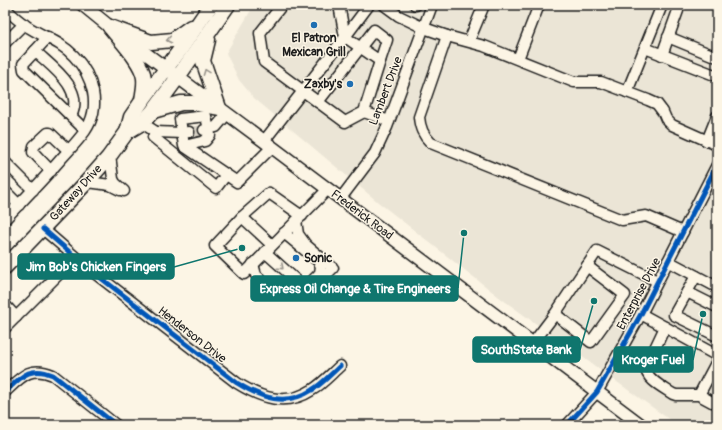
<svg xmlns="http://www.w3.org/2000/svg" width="722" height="430" viewBox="0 0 722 430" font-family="Pangolin,sans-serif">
<rect width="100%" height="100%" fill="#fcf5e5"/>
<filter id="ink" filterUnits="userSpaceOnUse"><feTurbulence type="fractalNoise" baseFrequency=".025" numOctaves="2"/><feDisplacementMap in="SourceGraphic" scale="8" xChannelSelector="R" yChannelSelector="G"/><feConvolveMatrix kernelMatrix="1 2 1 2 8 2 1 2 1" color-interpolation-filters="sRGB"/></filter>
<g filter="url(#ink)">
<polygon fill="#ebe5d6" points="254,5 717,5 717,425 677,425 503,300 378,202 254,98 239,80 226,53"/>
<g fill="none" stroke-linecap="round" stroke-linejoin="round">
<polyline stroke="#dad4c7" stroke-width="10" stroke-dasharray="10 5" stroke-linecap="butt" points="189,132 204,130"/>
<defs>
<g id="minor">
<polyline points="282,5 260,33 264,62 345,122 364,112 380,61 345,37 369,5"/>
<polyline points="384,5 399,16 424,28 447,36 484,46 574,82 601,82 648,100 657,104 663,112 666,119 672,125 717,145"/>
<polyline points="415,5 416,5"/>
<path d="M5,8c7,7 15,14 23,19 16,10 33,15 46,29 19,20 28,51 11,75 -7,10 -16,19 -24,28 -18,21 -37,40 -56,60"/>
<path d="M447,36l-28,81c1,11 4,18 12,26l191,77 24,-4 37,16"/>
<polyline points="48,37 23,64 24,70 85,130"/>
<polyline points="668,37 717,57"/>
<polyline points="469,41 484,5"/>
<polyline points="5,43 24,24"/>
<polyline points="645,48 717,76"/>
<path d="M35,51c17,16 50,38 36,65"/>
<polyline points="662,55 680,5"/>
<polyline points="518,59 539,5"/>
<polyline points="627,92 662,5"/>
<polyline points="318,102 374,30 387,40 380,61"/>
<polyline points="364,112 389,121"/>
<polyline points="142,123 156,132 153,137 216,188 226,175"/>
<polyline points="204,130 216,127 227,114"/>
<polyline points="156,132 182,133 189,132"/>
<polyline points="264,141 345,37 339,5"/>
<polyline points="707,141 717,116"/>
<polyline points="184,146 180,119 206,116 210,135 205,141 184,146 237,182 272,147"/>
<polyline points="110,155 113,179 115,183 124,191"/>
<polyline points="5,162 33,190"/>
<polyline points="51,171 33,152 34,146 48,133 50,133 68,150"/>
<polyline points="88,182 110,185 120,190"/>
<polyline points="5,191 19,205"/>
<polyline points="341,198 375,153 387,127 432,5"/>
<polyline points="302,216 269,193 242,217 215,246 244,274 328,189"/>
<polyline points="242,217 272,245"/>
<path d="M43,229l45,39 149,115c24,15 49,24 75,7 10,-6 19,-16 28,-24"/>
<polyline points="284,233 318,261 321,266 320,273 313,280"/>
<polyline points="265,252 305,288 315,286 333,268 306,245 298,234 296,221"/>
<polyline points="668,261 717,287"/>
<polyline points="253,264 256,275 276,293"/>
<polyline points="587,266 597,251 657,281"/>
<polyline points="696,276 674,315 717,336"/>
<polyline points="687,292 717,307"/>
<polyline points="5,305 16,317"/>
<polyline points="641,314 714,354 717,356"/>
<path d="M665,327l-19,40c-1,12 18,21 27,27l3,1h23l13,7 5,-1"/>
<polyline points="5,328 75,258"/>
<polyline points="533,343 555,314 591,342 625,295 587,266 555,314"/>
<path d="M5,392c16,-15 25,-27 48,-17l63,50"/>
<polyline points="699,395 717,361"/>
<polyline points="567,425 597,392 641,314 717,165"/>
</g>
<polyline id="major" points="83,5 110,27 264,141 641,425"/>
<g id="highway">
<polyline points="110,27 151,42 173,40 191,27"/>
<path d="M110,27c10,13 32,35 34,51 1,7 -1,15 -2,22"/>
<polyline points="153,111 181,103 193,103 219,108 203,61 208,40"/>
<polyline points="127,132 142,123 153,111 178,77 228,5"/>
<polyline points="5,267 84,185 108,158 127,132 131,117 142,101 180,50 211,5"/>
</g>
</defs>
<use href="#minor" stroke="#1c1c1c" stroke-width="13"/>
<use href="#major" stroke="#1c1c1c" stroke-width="15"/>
<use href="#highway" stroke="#1c1c1c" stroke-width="17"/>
<use href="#minor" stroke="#fcf5e5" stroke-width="10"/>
<use href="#major" stroke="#fcf5e5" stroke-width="12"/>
<use href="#highway" stroke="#fcf5e5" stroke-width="14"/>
<defs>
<g id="cycleway">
<path d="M43,229l45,39 149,115c24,15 49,24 75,7 10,-6 19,-16 28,-24"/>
<path d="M5,392c16,-15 25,-27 48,-17l63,50"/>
<polyline points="567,425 597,392 641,314 717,165"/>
</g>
</defs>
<use href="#cycleway" stroke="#fcf5e5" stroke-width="8"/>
<use href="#cycleway" stroke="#0057b8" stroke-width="5"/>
</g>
<defs><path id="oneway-chevron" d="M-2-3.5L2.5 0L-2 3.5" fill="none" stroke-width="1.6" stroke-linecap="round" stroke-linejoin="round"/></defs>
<g stroke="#97938b">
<use href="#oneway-chevron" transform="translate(169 40) rotate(169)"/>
<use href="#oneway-chevron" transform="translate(206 72) rotate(-111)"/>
<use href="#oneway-chevron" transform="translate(281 267) rotate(42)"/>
</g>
</g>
<g fill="#1f6fb2" stroke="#fcf5e5" stroke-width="1.5">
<circle cx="314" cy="25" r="4"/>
<circle cx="350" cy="84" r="4"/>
<circle cx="296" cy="258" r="4"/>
</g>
<g text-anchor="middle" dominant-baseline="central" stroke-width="3" stroke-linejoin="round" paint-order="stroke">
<g font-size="12" font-weight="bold" fill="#1c1c1c" stroke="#fcf5e5">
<text x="314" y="38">El Patron<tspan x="314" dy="14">Mexican Grill</tspan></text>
<text x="342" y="84" text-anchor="end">Zaxby's</text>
<text x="304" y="258" text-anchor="start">Sonic</text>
</g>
<g font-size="12" fill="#1c1c1c" stroke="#fcf5e5">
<text transform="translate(386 91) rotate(-69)">Lambert Drive</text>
<text transform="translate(76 193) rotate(-48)">Gateway Drive</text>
<text transform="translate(362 215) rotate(37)">Frederick Road</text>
<text transform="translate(639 294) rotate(-62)">Enterprise Drive</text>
<text transform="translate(192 335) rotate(38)">Henderson Drive</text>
</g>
</g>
<path fill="none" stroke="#0f766e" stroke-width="1.5" d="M242 248L174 267M464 233L458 288M594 301L580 350M703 314L693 360"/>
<g fill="#0f766e" stroke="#fcf5e5" stroke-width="1.5">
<circle cx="242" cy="248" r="4"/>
<circle cx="464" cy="233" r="4"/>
<circle cx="594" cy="301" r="4"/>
<circle cx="703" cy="314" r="4"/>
</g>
<g fill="#0f766e" stroke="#0f766e" stroke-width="1.5">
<rect x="18" y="254" width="156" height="25" rx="4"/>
<rect x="251" y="276" width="207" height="25" rx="4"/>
<rect x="473" y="337" width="107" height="25" rx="4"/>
<rect x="614" y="347" width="79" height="25" rx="4"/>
</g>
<g font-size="13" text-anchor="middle" font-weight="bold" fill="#fff">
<text x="96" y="271">Jim Bob's Chicken Fingers</text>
<text x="355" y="293">Express Oil Change &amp; Tire Engineers</text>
<text x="526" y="354">SouthState Bank</text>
<text x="653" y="364">Kroger Fuel</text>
</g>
<rect width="722" height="430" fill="none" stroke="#fcf5e5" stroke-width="20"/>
<rect x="10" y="10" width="702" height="410" fill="none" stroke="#1c1c1c" stroke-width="1.5" filter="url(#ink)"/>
</svg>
